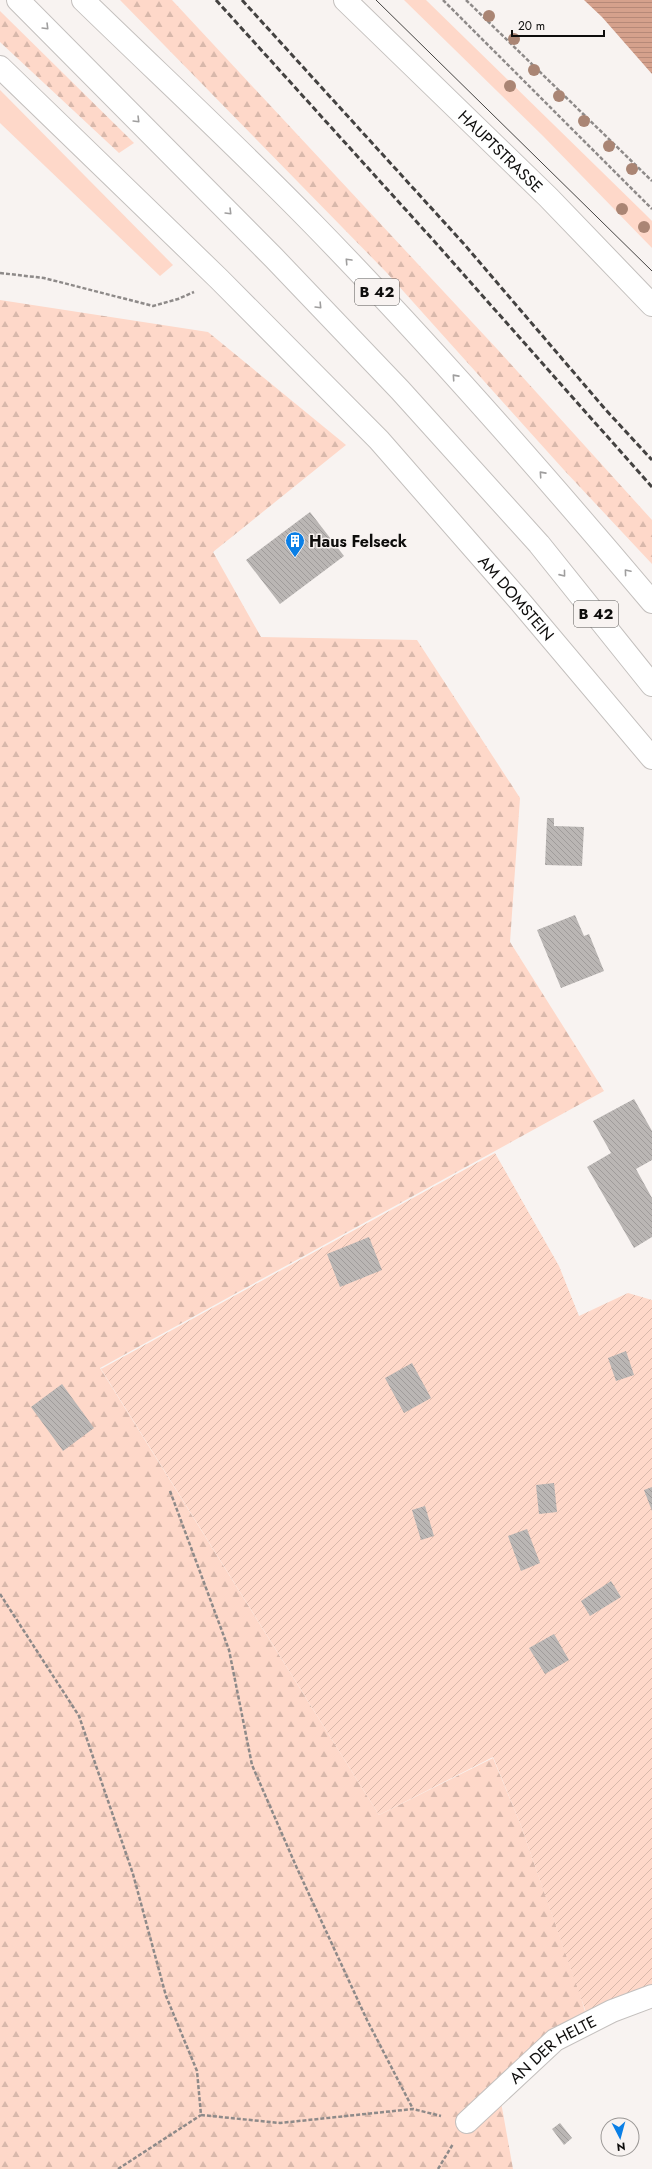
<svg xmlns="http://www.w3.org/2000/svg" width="652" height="2169" viewBox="0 0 652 2169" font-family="Jost,sans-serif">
<defs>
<pattern id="forest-firs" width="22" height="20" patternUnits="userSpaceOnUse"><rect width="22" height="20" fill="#fed8c9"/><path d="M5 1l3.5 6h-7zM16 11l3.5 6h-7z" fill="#d8b8ab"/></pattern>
<pattern id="garden-furrows" width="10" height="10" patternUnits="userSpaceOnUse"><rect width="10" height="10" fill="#fed8c9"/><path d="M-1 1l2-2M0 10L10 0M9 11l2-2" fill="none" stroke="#d8b8ab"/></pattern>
<pattern id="water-rules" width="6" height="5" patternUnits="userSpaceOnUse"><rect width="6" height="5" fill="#d5a18c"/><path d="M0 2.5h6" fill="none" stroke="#b68978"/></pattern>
<pattern id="building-back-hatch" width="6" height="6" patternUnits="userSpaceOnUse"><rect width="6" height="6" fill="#bab6b4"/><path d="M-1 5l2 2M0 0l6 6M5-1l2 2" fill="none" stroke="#9f9b9a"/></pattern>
</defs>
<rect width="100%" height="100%" fill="#f8f3f1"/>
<g fill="#fed8c9">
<polygon points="404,0 426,0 644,213 652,221 652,248 543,136"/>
<polygon points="0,90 173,265 160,276 0,123"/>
</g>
<g fill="url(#forest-firs)">
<polygon points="120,0 172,0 498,350 652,520 652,564 564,470 387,273"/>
<polygon points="0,11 134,143 119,153 0,42"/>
<polygon points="0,300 208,332 346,445 213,552 261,637 417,640 520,798 510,942 604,1091 100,1368 379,1815 493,1758 520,1823 580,1994 588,2022 499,2091 513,2169 0,2169"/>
</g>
<polygon fill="url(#garden-furrows)" points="495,1153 559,1266 579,1316 628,1293 652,1300 652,1995 589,2021 520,1823 493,1757 379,1815 101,1369"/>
<polygon fill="url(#water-rules)" points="584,0 652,0 652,74 602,17"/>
<g fill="url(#building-back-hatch)">
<polygon points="310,512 344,556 280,604 246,560"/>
<polygon points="547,818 554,818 554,826 584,827 582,866 545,865"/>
<polygon points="575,915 584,936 589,934 604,971 561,988 537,930"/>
<polygon points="634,1099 652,1131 652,1160 636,1169 652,1198 652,1237 634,1248 587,1167 611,1153 593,1121"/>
<polygon points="369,1237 382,1270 340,1287 327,1254"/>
<polygon points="626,1351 634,1375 616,1381 608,1358"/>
<polygon points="412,1363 431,1398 404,1413 385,1378"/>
<polygon points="62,1384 94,1428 63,1451 31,1407"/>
<polygon points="554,1483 557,1512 539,1514 536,1485"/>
<polygon points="652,1487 652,1511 644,1490"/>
<polygon points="425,1506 434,1536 421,1540 412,1510"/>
<polygon points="527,1529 540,1563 521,1571 508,1536"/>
<polygon points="611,1581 621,1597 590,1616 581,1601"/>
<polygon points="554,1634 569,1660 545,1674 529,1648"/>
<polygon points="560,2123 572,2138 564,2145 552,2129"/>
</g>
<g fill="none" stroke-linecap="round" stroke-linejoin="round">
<defs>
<g id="minor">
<path id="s1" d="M345,0l203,197 104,108"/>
<path id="s2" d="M0,67l219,212 160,161 139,159 134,159"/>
<path id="s3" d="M467,2122l88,-82 57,-29 40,-15"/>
</g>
<g id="highway">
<polyline points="18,0 274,258 400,390 539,544 652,685"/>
<path d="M83,0c76,74 155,147 230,224 118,121 230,249 339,378"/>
</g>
</defs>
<use href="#minor" stroke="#c4c0be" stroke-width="24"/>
<use href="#highway" stroke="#c4c0be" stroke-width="24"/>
<g stroke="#8e8a89" stroke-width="2.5" stroke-dasharray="4 2" stroke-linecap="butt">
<polyline points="443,0 652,209"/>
<polyline points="466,0 652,181"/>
<polyline points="0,273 44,278 153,306 178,299 194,292"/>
<polyline points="170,1491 229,1650 252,1765 296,1866 367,2020 413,2109"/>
<polyline points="0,1594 79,1716 133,1874 166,1996 197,2071 201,2115 280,2123 413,2109 441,2116"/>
<polyline points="118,2169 201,2115"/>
<polyline points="438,2169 453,2144"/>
</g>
<use href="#minor" stroke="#fff" stroke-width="22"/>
<use href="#highway" stroke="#fff" stroke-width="22"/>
<polyline stroke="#444241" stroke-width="1" points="376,0 652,271"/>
<g stroke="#444241" stroke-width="3" stroke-dasharray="6 3" stroke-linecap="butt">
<polyline points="216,0 434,241 652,487"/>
<polyline points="242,0 464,244 605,409 652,460"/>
</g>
</g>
<g fill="#aa8574">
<circle cx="489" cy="16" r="6"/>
<circle cx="514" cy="39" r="6"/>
<circle cx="534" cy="70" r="6"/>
<circle cx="510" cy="86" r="6"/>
<circle cx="559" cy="96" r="6"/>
<circle cx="584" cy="121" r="6"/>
<circle cx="609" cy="146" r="6"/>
<circle cx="632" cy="169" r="6"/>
<circle cx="622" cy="209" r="6"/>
<circle cx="644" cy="227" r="6"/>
</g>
<defs><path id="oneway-chevron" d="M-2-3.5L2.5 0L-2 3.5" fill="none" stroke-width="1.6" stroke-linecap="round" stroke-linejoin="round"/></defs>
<g stroke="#9f9e9e">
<use href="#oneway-chevron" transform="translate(46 27) rotate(45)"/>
<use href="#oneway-chevron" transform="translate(137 120) rotate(45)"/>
<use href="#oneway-chevron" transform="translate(229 212) rotate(45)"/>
<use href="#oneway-chevron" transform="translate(348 261) rotate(-133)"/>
<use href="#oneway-chevron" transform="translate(319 306) rotate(46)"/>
<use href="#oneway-chevron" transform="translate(455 377) rotate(-132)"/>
<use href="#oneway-chevron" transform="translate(542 474) rotate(-132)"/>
<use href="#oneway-chevron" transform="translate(627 572) rotate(-130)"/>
<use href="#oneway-chevron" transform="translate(563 574) rotate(51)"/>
</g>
<defs>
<symbol id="building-pin" viewBox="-11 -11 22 30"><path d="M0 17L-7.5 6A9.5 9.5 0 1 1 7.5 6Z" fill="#0a7fe6" stroke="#f8f3f1"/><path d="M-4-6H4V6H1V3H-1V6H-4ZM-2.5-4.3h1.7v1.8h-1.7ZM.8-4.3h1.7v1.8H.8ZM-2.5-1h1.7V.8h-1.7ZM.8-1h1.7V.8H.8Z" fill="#fff"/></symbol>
</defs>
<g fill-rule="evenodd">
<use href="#building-pin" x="284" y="530" width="22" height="30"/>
</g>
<g text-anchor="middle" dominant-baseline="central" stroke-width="3" stroke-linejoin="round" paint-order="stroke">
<g fill="#f8f3f1" stroke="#545251" stroke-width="1">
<rect x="355" y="279" width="44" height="26" rx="3"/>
<rect x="574" y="601" width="44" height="26" rx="3"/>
</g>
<g font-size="15" font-weight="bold" fill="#0e0d0c">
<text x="377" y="292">B 42</text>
<text x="596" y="614">B 42</text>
</g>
<g font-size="16" fill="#0e0d0c" stroke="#f8f3f1">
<text stroke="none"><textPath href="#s1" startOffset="217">HAUPTSTRASSE</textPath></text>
<text stroke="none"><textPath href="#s2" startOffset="741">AM DOMSTEIN</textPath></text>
<text stroke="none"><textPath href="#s3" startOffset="113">AN DER HELTE</textPath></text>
</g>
<g font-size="16" font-weight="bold" fill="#0e0d0c" stroke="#f8f3f1" text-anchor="start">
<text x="309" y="541">Haus Felseck</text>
</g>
</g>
<g transform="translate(620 2137) rotate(174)"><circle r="19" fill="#f8f3f1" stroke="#9a9795"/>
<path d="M0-3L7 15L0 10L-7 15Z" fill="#0a7fe6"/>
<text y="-6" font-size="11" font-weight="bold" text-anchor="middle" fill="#0e0d0c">N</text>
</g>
<path d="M512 30v6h92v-6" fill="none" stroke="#0e0d0c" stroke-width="2"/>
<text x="518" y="30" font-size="12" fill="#0e0d0c" stroke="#f8f3f1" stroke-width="3" paint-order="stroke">20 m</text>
</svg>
